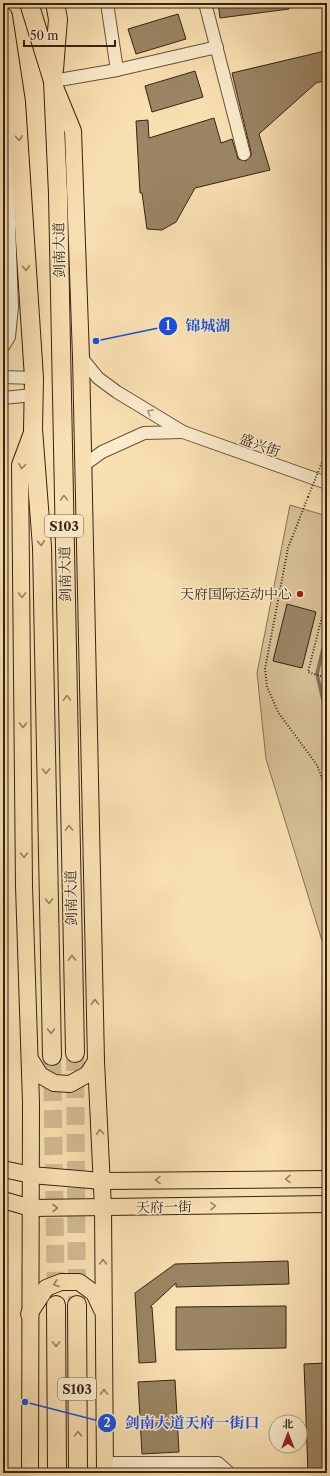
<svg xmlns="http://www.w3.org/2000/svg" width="330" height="1476" viewBox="0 0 330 1476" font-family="'Libre Caslon Text','Noto Serif SC',serif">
<rect width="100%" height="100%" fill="#f9e0b2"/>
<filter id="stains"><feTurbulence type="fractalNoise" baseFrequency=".005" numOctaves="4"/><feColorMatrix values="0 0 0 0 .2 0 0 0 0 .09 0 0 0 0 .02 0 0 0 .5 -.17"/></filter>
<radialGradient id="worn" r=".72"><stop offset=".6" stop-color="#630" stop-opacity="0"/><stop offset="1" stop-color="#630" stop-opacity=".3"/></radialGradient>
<polygon fill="#d8c096" stroke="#877253" points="290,505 327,516 327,957 266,759 257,673"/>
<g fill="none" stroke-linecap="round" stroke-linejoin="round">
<polyline stroke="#836e50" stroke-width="3.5" points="327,632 317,674 327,717"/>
</g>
<g fill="#9b8564" stroke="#362310">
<polygon points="218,3 288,3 289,9 220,18"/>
<polygon points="178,14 186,39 136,54 128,29"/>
<polygon points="325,51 327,60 327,80 316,83 259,134 270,170 195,188 176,222 162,230 147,229 142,193 140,193 136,121 148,120 149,138 214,118 221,143 232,139 238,159 246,161 251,156 251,152 232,73"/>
<polygon points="195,71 203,97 152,112 145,86"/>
<polygon points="287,604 316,612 302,668 273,661"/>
<polygon points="288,1261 289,1284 176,1287 176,1283 150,1307 152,1307 156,1362 139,1363 135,1293 175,1264"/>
<polygon points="286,1306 286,1348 176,1350 176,1307"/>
<polygon points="327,1363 327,1473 308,1473 304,1364"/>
<polygon points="175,1380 179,1452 142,1454 138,1382"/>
</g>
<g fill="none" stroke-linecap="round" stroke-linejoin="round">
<g stroke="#d2ba92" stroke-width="18" stroke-dasharray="18 9" stroke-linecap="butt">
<polyline points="75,1053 77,1305"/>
<polyline points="52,1056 56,1305"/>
</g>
<defs>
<g id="minor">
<polyline points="107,3 117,70"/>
<polyline points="205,3 244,154"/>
<polyline points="53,81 117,70 217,47"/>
<polyline points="3,102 5,111 12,307 9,337 3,347"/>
<polyline points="81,357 98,378 117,392 183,432 327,483"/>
<polyline points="3,377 34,378"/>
<polyline points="3,398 33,395"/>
<polyline points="84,465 102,452 144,433 183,432"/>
<polyline points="105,1463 218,1463 229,1473"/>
</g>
<g id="major">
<polyline points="55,87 73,131 81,357 96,1061 103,1208 105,1473"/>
<polyline points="30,1059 40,1075 54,1083 70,1084 88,1074 96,1061"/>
<polyline points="3,1169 31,1175 102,1181 327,1179"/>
<polyline points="3,1200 31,1208 327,1204"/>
<polyline points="29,1314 46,1288 61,1282 79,1282 94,1293 102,1310"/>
<polyline points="30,1473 31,1103 24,886 20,465 33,430"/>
</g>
<g id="highway">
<polyline points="29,3 53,81 58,194 75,1053"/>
<polyline points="3,16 16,102 34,378 33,429 42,547 52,1056"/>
<polyline points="54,70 58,19 55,3"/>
<polyline points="56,1305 57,1473"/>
<polyline points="77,1305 78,1473"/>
</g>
</defs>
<use href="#minor" stroke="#675238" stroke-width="14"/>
<use href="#major" stroke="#362310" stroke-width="18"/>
<use href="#highway" stroke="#362310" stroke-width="20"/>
<g stroke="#362310" stroke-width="2" stroke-dasharray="1 2" stroke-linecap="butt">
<polyline points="323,460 327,449"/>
<polyline points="308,497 288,548 265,669 267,687 278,712 317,765 327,792"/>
<polyline points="327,597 308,672 327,678"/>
</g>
<use href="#minor" stroke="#fbebcd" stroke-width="12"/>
<use href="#major" stroke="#f9e0b2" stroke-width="16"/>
<use href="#highway" stroke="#f9e0b2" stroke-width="18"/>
<polyline stroke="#362310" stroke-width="2" stroke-dasharray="1 2" stroke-linecap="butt" points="308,497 323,460"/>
</g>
<defs><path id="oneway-chevron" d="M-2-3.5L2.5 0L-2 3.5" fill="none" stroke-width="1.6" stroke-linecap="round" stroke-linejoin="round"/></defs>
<g stroke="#988261">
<use href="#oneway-chevron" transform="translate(19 138) rotate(86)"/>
<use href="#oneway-chevron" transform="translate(26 268) rotate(86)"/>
<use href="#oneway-chevron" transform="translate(22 466) rotate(98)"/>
<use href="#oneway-chevron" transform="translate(64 498) rotate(-91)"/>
<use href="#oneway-chevron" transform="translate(41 543) rotate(86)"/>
<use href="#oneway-chevron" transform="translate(22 595) rotate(90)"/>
<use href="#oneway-chevron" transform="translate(67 698) rotate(-91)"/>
<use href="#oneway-chevron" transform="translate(23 725) rotate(90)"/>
<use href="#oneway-chevron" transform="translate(46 771) rotate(89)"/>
<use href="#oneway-chevron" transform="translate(69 828) rotate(-91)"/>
<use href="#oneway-chevron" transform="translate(24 855) rotate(90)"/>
<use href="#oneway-chevron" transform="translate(49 901) rotate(89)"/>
<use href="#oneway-chevron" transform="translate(72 958) rotate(-91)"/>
<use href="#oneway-chevron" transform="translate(95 1002) rotate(-91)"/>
<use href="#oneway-chevron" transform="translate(51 1031) rotate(89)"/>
<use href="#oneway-chevron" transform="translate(100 1132) rotate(-93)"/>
<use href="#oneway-chevron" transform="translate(288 1179) rotate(179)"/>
<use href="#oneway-chevron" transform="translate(158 1180) rotate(179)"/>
<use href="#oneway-chevron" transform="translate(213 1206) rotate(-1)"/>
<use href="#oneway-chevron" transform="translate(55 1208)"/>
<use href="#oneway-chevron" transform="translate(103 1262) rotate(-90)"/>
<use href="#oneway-chevron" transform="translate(56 1284) rotate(160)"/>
<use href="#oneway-chevron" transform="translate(56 1344) rotate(90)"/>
<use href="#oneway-chevron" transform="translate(104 1392) rotate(-90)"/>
<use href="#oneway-chevron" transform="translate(78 1434) rotate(-90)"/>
</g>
<use stroke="#a29178" href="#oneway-chevron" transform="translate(150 412) rotate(-149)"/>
<circle fill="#8f2418" stroke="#fbebcd" stroke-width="1.5" cx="300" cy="594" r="4"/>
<g text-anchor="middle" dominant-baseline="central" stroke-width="3" stroke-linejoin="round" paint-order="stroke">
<g fill="#fbebcd" stroke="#715f49" stroke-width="1">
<rect x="45" y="515" width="38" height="22" rx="3"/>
<rect x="58" y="1378" width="38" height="22" rx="3"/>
</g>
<g font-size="13" font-weight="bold" fill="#362310">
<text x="64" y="526">S103</text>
<text x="77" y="1389">S103</text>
</g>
<g font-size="14" fill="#362310" stroke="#fbebcd">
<text transform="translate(59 250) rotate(-91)">剑南大道</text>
<text transform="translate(260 445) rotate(20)">盛兴街</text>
<text transform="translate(65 574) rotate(-91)">剑南大道</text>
<text transform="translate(71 898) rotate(-91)">剑南大道</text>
<text transform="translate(164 1207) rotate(-1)">天府一街</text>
</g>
<g font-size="14" fill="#362310" stroke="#fbebcd" text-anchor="end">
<text x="292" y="594">天府国际运动中心</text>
</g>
</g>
<path fill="none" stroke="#1d4ed8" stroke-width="1.5" d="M96 341L168 326M25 1402L107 1423"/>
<g fill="#1d4ed8" stroke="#fbebcd" stroke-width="1.5">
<circle cx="96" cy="341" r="4"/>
<circle cx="25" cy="1402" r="4"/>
<circle cx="168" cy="326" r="10"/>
<circle cx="107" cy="1423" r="10"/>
</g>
<g font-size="12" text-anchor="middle" font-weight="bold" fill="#fff">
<text x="168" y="330">1</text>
<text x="107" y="1427">2</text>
</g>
<g font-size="15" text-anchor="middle" font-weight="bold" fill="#1d4ed8" stroke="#fbebcd" stroke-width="3" stroke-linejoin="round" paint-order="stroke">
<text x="208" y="331">锦城湖</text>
<text x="192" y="1428">剑南大道天府一街口</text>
</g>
<rect width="330" height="1476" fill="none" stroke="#f9e0b2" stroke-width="16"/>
<rect x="4" y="4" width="322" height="1468" fill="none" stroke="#362310" stroke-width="2"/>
<rect x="8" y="8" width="314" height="1460" fill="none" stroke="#362310"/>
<g transform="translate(288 1434)"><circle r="19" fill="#fbebcd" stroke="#ac9b81"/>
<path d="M0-3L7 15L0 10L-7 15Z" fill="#8f2418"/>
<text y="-6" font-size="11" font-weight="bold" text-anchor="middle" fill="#362310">北</text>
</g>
<path d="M24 40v6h91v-6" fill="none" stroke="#362310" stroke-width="2"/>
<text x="30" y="40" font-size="12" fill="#362310" stroke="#fbebcd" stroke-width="3" paint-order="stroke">50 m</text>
<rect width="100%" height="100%" filter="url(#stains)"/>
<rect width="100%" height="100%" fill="url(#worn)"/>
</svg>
